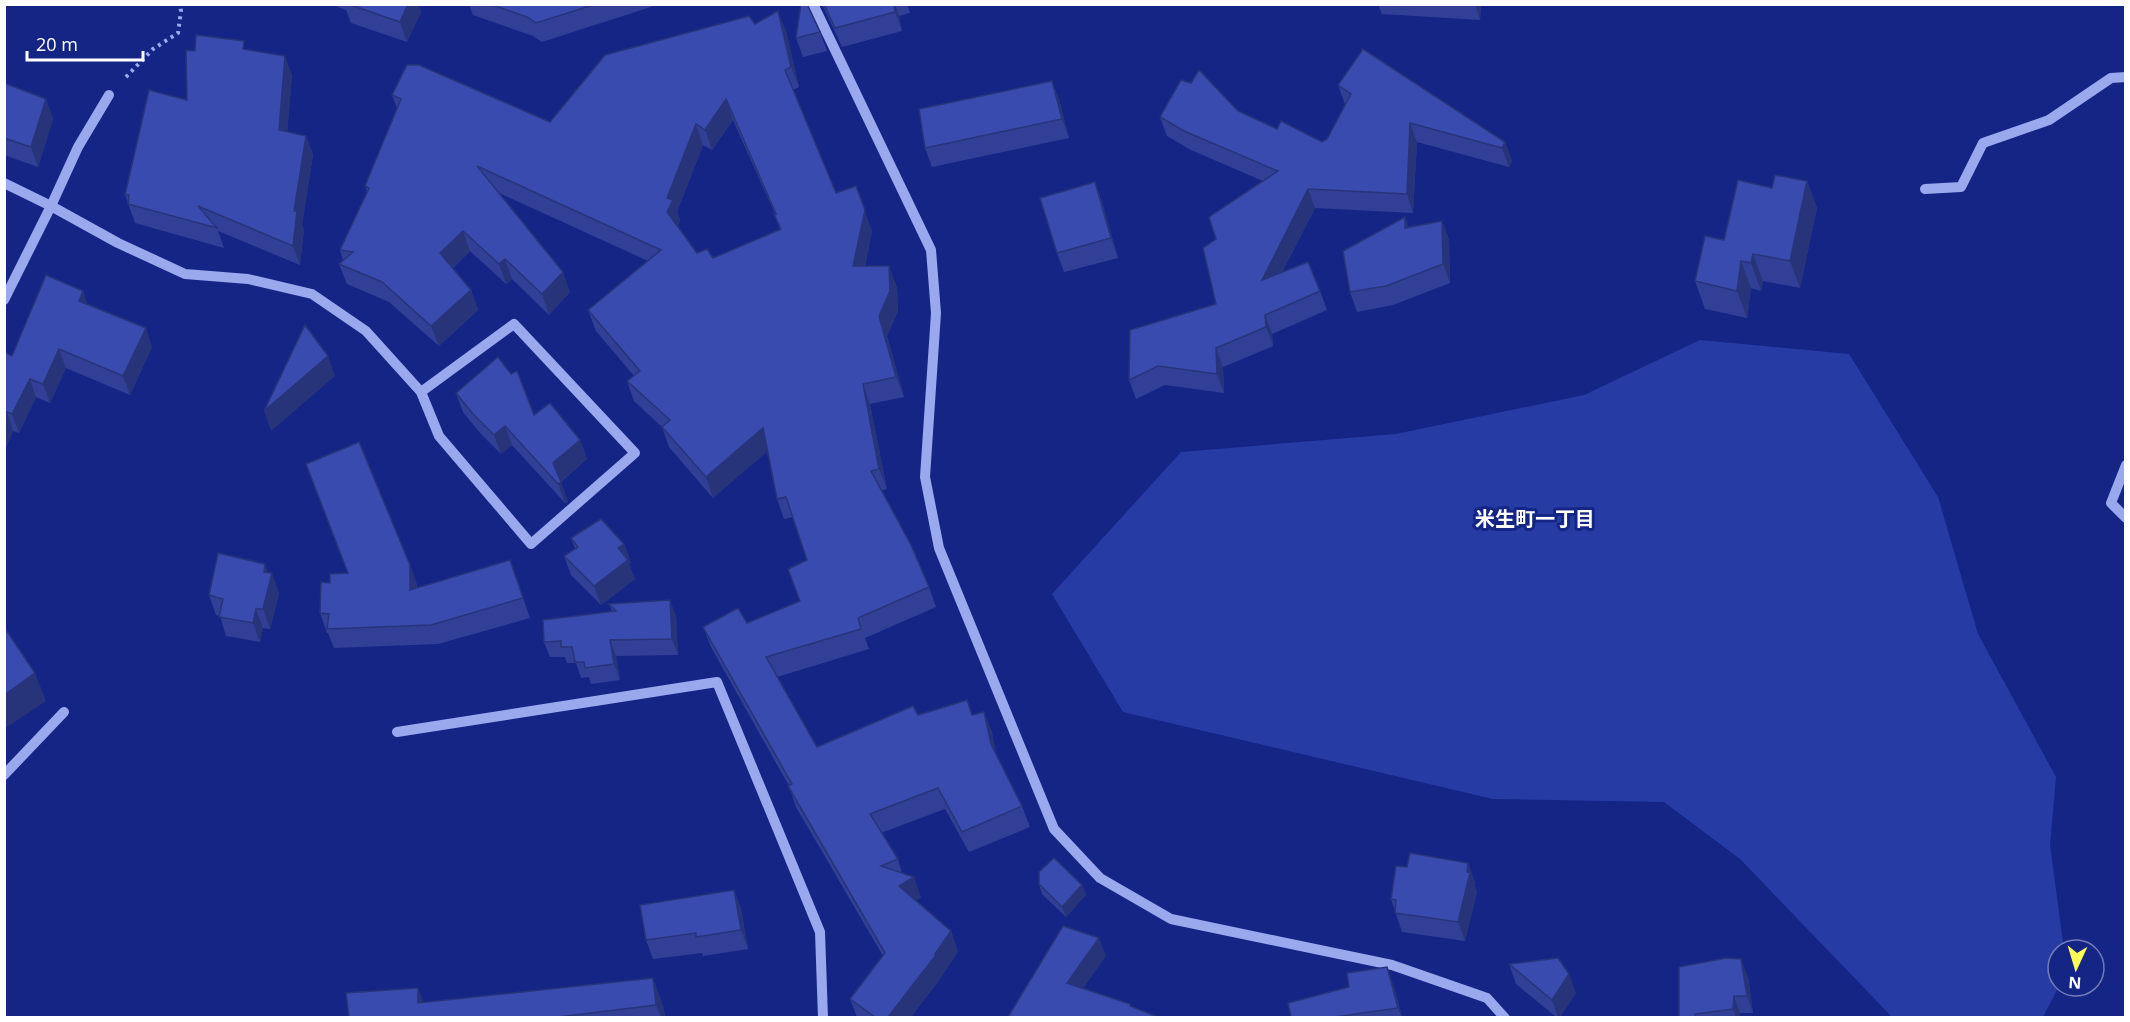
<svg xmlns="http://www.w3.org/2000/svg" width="2130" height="1022" viewBox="0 0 2130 1022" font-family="'Open Sans','Noto Sans JP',sans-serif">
<rect width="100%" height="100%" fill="#152586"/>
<polygon fill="#273ba5" points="1700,340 1849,354 1938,497 1978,634 2056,777 2050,845 2064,950 2058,950 2059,986 2043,1017 1892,1017 1740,859 1664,802 1493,799 1123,712 1052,594 1181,452 1396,434 1584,395"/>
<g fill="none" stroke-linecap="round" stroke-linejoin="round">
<polyline stroke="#9aa8ee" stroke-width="4" stroke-dasharray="3 4.5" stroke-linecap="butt" points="126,77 153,49 178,33 181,11 180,4"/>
<g stroke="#9aa8ee" stroke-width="10">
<polyline points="813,4 931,250 936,313 925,477 939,548 1054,829 1100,878 1171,919 1392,965 1487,998 1505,1018"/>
<polyline points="4,183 51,206 118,243 185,274 248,279 312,294 366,331 421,392 439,436 531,544 635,453 514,324 421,392"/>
<polyline points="1925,189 1961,187 1983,143 2049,120 2111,78 2126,77"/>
<polyline points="4,300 51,206 78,147 109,95"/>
<polyline points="2126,465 2111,503 2126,518"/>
<polyline points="397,732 717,682 820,932 823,1018"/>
<polyline points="4,775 64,712"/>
</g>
</g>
<g fill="#314096" fill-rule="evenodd">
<polygon points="331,4 418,4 421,12 407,42 351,23 346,10"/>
<polygon points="469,4 660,4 542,42 533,36 473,15"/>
<polygon points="822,4 907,4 910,13 899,16 902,31 842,47"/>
<polygon points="1378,4 1481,4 1480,20 1382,14"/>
<path d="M755,24l31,7 13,56 -6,3 43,103 36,38 -7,35 32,21 1,24 -11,25 17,61 -34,7 17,85 -5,1 47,97 7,20 -71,31 4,11 -92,28 40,70 101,-32h55l19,17 4,23 26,51 8,21 -61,25 -24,-43 -64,24 17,26 4,14 19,24 -5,4 35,30 7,21 -15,22v1l-32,42h-54l-7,-18 33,-43 -87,-149 -7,-21 -78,-139 -8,-20 44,-4 53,-21 7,-42 -14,-43 -9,2 -7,-20 -10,-48 -54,47 -44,-51 -7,-20 -28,-26 -7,-20 7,-5 -38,-45 -8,-21 60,-49 -149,-68 71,99 -21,23 -37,-36 -6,5 -36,-33 -17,17 18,22 7,20 -39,36 -50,-44 -42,-18 -8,-20 4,-4 -3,-10 27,-58 -2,-6 32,-78 -5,-13 158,27zM733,120l42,94 5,16 -67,28 -16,-5 -19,-27 2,-6 -3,-8 26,-67 9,5z"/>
<polygon points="820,32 827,51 803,57 796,38"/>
<polygon points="247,50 292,75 287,132 306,136 313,155 302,225 304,230 300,265 218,231 224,248 135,223 125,195 187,100 195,51"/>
<polygon points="1052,81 1059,100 1069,138 932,167 925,148"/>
<polygon points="4,83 46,99 53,119 38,167 4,155"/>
<polygon points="1338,85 1505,142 1512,161 1509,167 1417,142 1413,213 1315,208 1282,272 1320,291 1327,310 1272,334 1273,346 1223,367 1224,393 1165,385 1136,399 1129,380 1216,304 1216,239 1263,181 1191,150 1167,136 1160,117 1238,111 1277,129 1322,142 1327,139 1345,104"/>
<polygon points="1807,181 1817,208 1800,288 1763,281 1761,291 1751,288 1747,318 1705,309 1695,281 1724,240 1772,188"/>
<polygon points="1095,182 1102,202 1118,258 1064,272 1057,253"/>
<polygon points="1442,221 1449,240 1450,283 1393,305 1357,312 1350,292 1409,227"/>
<polygon points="83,291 87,304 152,347 130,395 66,368 50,403 36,397 19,433 13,431 4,452 4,352 12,356"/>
<polygon points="456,393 534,415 580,440 587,459 561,482 568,502 565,503 512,445 501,454 480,433 463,412"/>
<polygon points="571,538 624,544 631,563 629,564 635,579 601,605 571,575 564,556 575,549"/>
<polygon points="510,560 530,618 438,644 334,648 328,633 327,633 320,613 330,583 347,573 410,565 417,585 417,588"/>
<polygon points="268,573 279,593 270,629 263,628 260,642 226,636 220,616 216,615 209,595"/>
<polygon points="609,604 676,616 678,655 616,656 620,680 591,684 589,677 581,678 576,663 567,663 565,657 550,657 544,642 612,611"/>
<polygon points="1468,863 1475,883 1475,887 1477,892 1465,941 1402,932 1391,899 1407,867"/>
<polygon points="1039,884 1082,885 1086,895 1066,917 1042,894"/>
<polygon points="734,890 741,909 748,949 703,956 702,953 653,959 646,940"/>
<polygon points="1509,964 1576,993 1560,1017 1556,1017 1516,984"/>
<polygon points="1748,977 1753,1013 1740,1013 1740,1017 1679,1017"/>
<polygon points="1394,987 1402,1017 1291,1017"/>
<polygon points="418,988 423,1002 663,1005 665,1017 349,1017"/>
</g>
<g fill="#28347a">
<polygon points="408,4 418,4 421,12 407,42 400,22"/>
<polygon points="894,4 895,4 899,16 902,31 895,12"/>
<polygon points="1475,4 1481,4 1480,20"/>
<polygon points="778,11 786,31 799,87 791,67"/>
<polygon points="285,56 292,75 286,150 279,130"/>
<polygon points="1052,81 1059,100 1069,138 1062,119"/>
<polygon points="46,99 53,119 38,167 31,147"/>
<polygon points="726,99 733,120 712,150 705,130"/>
<polygon points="1410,123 1417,142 1413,213 1407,194"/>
<polygon points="696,124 703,145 677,212 680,220 675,232 667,212 667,198"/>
<polygon points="306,136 313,155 302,225 304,230 300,265 293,246 294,211"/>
<polygon points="1505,142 1512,161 1509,167 1502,148"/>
<polygon points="1807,181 1817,208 1800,288 1790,261"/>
<polygon points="1095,182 1102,202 1118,258 1111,238"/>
<polygon points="856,186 872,231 860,286 853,266"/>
<polygon points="1308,189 1315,208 1269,299 1262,280"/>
<polygon points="1405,217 1412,236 1405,228"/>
<polygon points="1442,221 1449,240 1450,283 1443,264"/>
<polygon points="463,231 470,251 447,273 440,253"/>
<polygon points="1753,254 1763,281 1761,291 1751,263"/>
<polygon points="505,259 512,279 506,284 499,264"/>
<polygon points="1741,261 1751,288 1747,318 1737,291"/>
<polygon points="889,266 897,287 898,311 887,336 904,397 896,377 879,316"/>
<polygon points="563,272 570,292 549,315 542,294"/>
<polygon points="471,290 478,310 439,346 431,326"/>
<polygon points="83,291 89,309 79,301"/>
<polygon points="1265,315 1272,334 1273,346 1266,327"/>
<polygon points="146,328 152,347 130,395 123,376"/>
<polygon points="1216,348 1223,367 1224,393 1217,374"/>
<polygon points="59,349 66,368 50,403 43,384"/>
<polygon points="328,356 335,376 271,431 264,411"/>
<polygon points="30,379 36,397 19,433 12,414"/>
<polygon points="863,384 870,404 887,489 879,469"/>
<polygon points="7,412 13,431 4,452 4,417"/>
<polygon points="505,426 512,445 501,454 494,435"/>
<polygon points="763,428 770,449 713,498 706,477"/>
<polygon points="580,440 587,459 560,482 553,463"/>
<polygon points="561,482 568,502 565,503 558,484"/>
<polygon points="624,544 631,563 629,564 635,579 601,605 594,586 618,548"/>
<polygon points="265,564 271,580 272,573 279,593 270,629 263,609 264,572"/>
<polygon points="410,565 417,585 417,610 410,590"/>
<polygon points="670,600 676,616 678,655 672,639"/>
<polygon points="256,609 263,628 260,642 253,623"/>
<polygon points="610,640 616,656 620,680 614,664"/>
<polygon points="35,673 46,701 4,729 4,695"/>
<polygon points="984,712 992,732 998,765 991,744"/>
<polygon points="1468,863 1475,883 1475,887 1477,892 1465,941 1458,922"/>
<polygon points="914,877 921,897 907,907 899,886"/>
<polygon points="1082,885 1086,895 1066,917 1062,907"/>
<polygon points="734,890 741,909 748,949 741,930"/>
<polygon points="951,931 958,952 943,974 943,975 911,1017 888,1017"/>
<polygon points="1099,938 1106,956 1074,1001 1067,983"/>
<polygon points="1741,959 1748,977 1753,1013 1747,996"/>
<polygon points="1387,967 1394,987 1402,1017 1401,1017 1398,1008"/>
<polygon points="1569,974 1576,993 1560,1017 1558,1017 1552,1000"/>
<polygon points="653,978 663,1005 665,1017 661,1017 656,1005"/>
<polygon points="418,988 428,1015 418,1003"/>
<polygon points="1734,996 1740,1013 1740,1017 1736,1017 1733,1009"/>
</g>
<g fill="#394bae" stroke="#28347a" stroke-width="1.5" fill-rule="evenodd">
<polygon points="348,4 408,4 400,22"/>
<polygon points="490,4 596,4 536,23 527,17"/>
<polygon points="801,4 807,4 820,32 796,38"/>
<polygon points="824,4 894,4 895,12 835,28"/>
<path d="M778,11l13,56 -6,3 51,123 20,-7 9,24 -12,56h36l1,25 -11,25 17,61 -33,7 16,85 -8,2 40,74 18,42 -71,31 3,11 -95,28 51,90 96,-41 5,9 49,-15 5,15 12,-3 7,32 31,62 -60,26 -24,-44 -68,26 28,45 -17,7 33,11 -15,9 52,45 -16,23 1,1 -48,62h-13l-25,-18 35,-46 -97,-167 4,-2 -89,-157 35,-19 9,15 53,-22 -12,-32 19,-9 -21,-63 -9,2 -14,-71 -57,49 -44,-50 8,-7 -43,-39 13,-10 -52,-61 73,-60 -184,-84 86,106 -21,22 -37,-35 -6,5 -36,-33 -23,22 31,37 -40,36 -49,-44 -43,-18 14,-12 -13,-2 29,-62 -4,-2 36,-87 -9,-4 15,-30h12l131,57 55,-67 144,-39 6,8zM726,99l50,115h-2l7,15 -68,29 -6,-9 -10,4 -30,-41 6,-12 -6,-2 29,-74 9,6z"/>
<polygon points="196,35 244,41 243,49 285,56 279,130 306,136 294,211 297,211 293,246 198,206 217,228 128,204 129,195 125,195 149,90 187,100 186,50 195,51"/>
<polygon points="1363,49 1505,142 1502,148 1410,123 1407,194 1308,189 1262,280 1308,262 1320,291 1265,315 1266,327 1216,348 1217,374 1158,366 1129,380 1130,330 1216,304 1203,248 1216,239 1209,217 1278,171 1184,131 1160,117 1181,80 1191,83 1199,70 1238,111 1277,129 1281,121 1322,142 1327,139 1351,94 1338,85"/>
<polygon points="1052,81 1062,119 925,148 919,109"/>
<polygon points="4,83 46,99 31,147 4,138"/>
<polygon points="1775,175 1807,181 1790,261 1753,254 1751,263 1741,261 1737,291 1695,281 1705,236 1724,240 1738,180 1772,188"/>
<polygon points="1095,182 1111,238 1057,253 1040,198"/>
<polygon points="1405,217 1405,228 1442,221 1443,264 1386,286 1350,292 1343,251"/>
<polygon points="46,275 83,291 79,301 146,328 123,376 59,349 43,384 30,379 12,414 7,412 4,417 4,352 12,356"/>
<polygon points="305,325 328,356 264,411"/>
<polygon points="498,357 511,374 517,371 534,415 550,403 580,440 553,463 561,482 558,484 505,426 494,435 473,414 456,393"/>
<polygon points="359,442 410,565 410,590 510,560 523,598 431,625 327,629 329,614 320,613 321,582 330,583 330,574 348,573 306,464"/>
<polygon points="601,519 624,544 618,548 628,560 594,586 564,556 578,547 571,538"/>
<polygon points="218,553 265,564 264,572 272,573 263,609 256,609 253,623 219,617 223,599 209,595"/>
<polygon points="670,600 672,639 610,640 614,664 585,668 584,662 575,662 572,647 561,647 561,641 544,642 543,620 616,611 609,604"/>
<polygon points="4,627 35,673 4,695"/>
<polygon points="1410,853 1468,863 1467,872 1470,873 1458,922 1395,913 1396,900 1391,899 1396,866 1407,867"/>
<polygon points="1054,858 1082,885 1062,907 1039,884 1039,872"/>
<polygon points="734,890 741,930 696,937 696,933 646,940 640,905"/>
<polygon points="1063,926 1099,938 1067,983 1130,1004 1130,1006 1158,1017 1008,1017"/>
<polygon points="1558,958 1569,974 1552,1000 1509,964"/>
<polygon points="1726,958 1741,959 1747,996 1734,996 1733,1009 1695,1014 1696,1017 1679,1017 1679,967"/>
<polygon points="1387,967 1398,1008 1335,1017 1291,1017 1288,1003 1349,987 1347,973"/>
<polygon points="653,978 656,1005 558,1017 349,1017 346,993 418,988 418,1003"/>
</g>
<g text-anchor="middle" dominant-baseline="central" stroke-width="6" stroke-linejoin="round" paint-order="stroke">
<g font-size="20" font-weight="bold" fill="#fff" stroke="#152586">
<text x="1535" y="518">米生町一丁目</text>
</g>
</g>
<rect width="2130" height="1022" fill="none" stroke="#ffffff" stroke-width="12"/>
<g transform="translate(2076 968) rotate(184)"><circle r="28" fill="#152586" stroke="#737cb6" stroke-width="1.5"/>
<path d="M0-4.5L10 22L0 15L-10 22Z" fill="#feff57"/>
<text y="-9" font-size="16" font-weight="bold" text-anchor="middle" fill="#ffffff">N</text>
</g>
<path d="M27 51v9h116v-9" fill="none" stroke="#ffffff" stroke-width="3"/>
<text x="36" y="51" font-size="18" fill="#ffffff" stroke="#152586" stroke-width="4.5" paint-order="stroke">20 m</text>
</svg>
